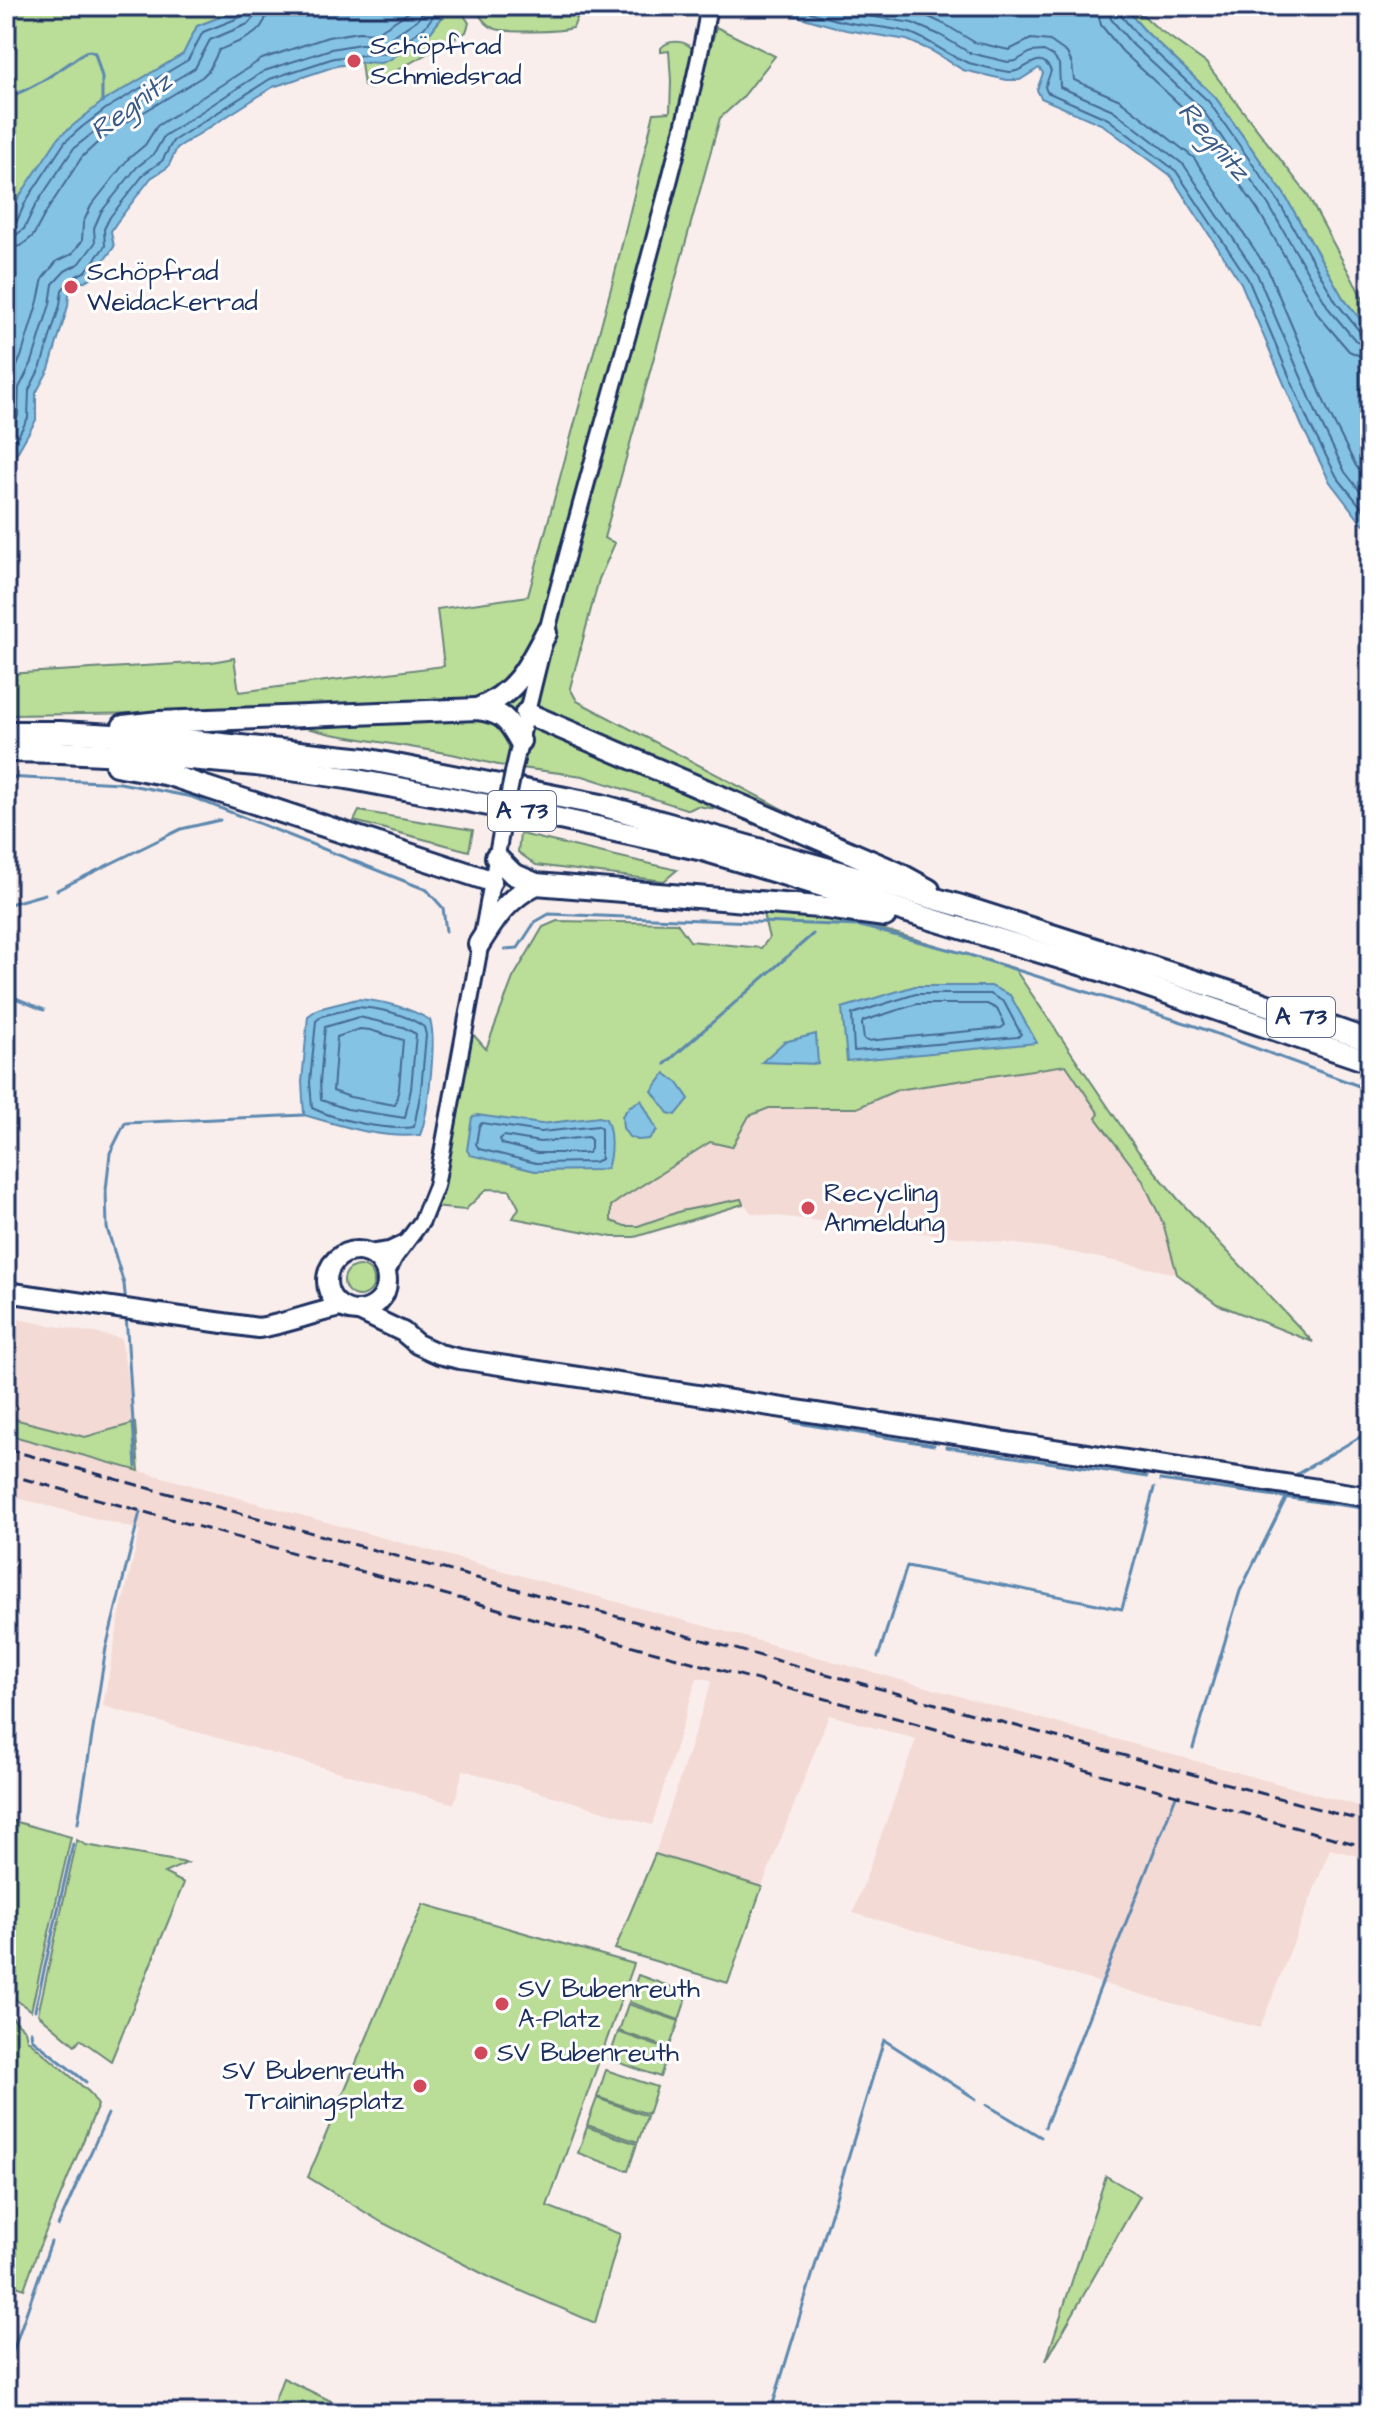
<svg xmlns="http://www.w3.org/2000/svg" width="1376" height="2419" viewBox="0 0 1376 2419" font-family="'Architects Daughter',sans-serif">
<rect width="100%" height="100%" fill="#faeeec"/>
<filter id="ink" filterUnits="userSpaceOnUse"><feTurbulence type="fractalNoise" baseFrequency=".0125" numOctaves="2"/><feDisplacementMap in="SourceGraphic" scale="16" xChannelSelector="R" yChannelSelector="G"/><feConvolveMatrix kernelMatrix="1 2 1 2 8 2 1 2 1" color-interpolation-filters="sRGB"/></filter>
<g filter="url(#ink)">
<g fill="#f3dad5">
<polygon points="1066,1065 1099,1114 1096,1118 1142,1179 1163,1223 1177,1274 1050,1248 751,1213 741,1199 681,1211 638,1226 625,1226 611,1222 611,1206 622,1198 711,1142 732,1147 749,1116 769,1107 857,1108 897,1090"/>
<polygon points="6,1317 121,1338 135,1423 85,1437 6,1417"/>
<polygon points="6,1434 1370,1809 1370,1859 1330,1849 1260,2028 853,1913 916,1739 829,1715 762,1887 655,1854 712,1680 697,1678 652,1825 463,1770 454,1804 103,1706 120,1614 140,1530 6,1495"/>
</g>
<g fill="#badd97" stroke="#6a867a" stroke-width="2">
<polygon points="6,6 262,6 240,9 197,26 184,54 102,102 19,197 6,225"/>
<path d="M475,6h102v12l-4,10c-16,4 -61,5 -77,1 -10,-3 -18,-14 -21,-23z"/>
<polygon points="1123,6 1133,6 1157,28 1206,63 1307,194 1370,312 1370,331 1343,298 1284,194 1215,97 1145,31"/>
<polygon points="449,9 460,9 469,23 466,32 394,72 379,85 370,89 364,86 361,62 367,63 430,33"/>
<path d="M716,27l59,29 -33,42 -22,20 -116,420 11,5 -16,36 -29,109 7,13 232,122 -112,-17 -8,4 -106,-34 -85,-11 -46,-11 -121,-20 -92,-22 -233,3v-41l206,-12 22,-4 5,34 205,-26 -7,-57 91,-13 86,-319 40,-164 16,-1 1,-31 -2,-30 -8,1v-4c7,-9 25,-8 31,1l-8,47 -49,186 13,4z"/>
<polygon points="359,811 473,830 469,851 354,821"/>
<polygon points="520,834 521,834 677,870 664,881 536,865 518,852"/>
<polygon points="762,910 822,914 871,926 1014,968 1138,1151 1178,1199 1313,1342 1217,1304 1177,1274 1163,1223 1142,1179 1096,1118 1099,1114 1066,1065 897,1090 857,1108 769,1108 749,1116 732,1147 710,1142 622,1198 611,1206 611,1221 625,1226 638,1226 681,1211 741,1199 743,1204 635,1237 612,1237 513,1218 519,1208 510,1190 487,1189 465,1210 433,1207 442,1157 472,1033 486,1049 513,978 543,927 557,921 677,923 690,941 761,948 769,938"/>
<circle cx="359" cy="1281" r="15"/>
<polygon points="6,1417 85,1437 135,1423 139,1471 6,1434"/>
<polygon points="6,1819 71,1837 31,2011 6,1992"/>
<polygon points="77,1840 86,1845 187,1863 164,1873 184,1883 111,2061 80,2039 75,2045 38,2014"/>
<polygon points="655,1854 762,1887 728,1983 615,1949"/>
<polygon points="423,1904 634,1964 547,2206 620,2234 595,2323 491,2278 381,2222 308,2177"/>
<polygon points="638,1975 688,1993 679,2020 629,2002"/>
<polygon points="628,2004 679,2021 669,2048 619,2031"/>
<polygon points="6,2012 25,2030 27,2039 89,2092 98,2105 38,2250 24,2289 6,2282"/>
<polygon points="618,2032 669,2050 660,2077 609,2059"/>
<polygon points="606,2070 657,2087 648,2114 597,2097"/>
<polygon points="597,2098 647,2116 638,2142 587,2125"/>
<polygon points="587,2127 637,2144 628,2171 578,2153"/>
<polygon points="1106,2176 1140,2196 1046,2361"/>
<polygon points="283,2378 356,2413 270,2413"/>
</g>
<g fill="#85c3e5" stroke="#5b88af" stroke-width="2">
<polygon points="262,6 450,6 430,33 389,60 381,63 361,62 336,66 273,87 177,148 168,167 151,178 117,222 111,231 114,247 91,278 76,285 69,293 68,306 49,369 36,393 36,420 6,472 6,225 19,197 59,137 102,102 183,54 197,26 240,9"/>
<polygon points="774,6 1125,8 1145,31 1215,97 1284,194 1343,298 1370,331 1370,528 1360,521 1330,482 1302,426 1241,283 1170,175 1103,125 1041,98 1037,90 1043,73 1039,68 1020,80 1007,80 963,70 932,51 907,40 846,30 786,13"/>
<polygon points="915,986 991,986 1010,995 1037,1043 847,1061 842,1008"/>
<path d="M357,999c25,2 51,8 73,21 7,19 -2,96 -10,115 -39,4 -78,-9 -116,-20l-2,-33 6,-66 10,-7z"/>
<polygon points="816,1034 818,1064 762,1062 784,1042"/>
<polygon points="665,1073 678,1083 689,1099 676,1115 668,1113 652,1091"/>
<polygon points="641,1100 657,1130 649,1139 638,1140 629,1137 623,1128 622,1116 630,1106"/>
<path d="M477,1115l64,9 58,-7 7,2c6,12 6,35 1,49l-10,2 -62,1 -65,-16 -3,-5 5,-33z"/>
</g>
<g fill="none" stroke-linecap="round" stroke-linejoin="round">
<g stroke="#456a94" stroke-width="2">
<path d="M792,6c19,6 39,14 59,17 20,4 43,4 62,11 20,8 39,25 60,30 12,3 25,7 37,8 16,1 30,-25 41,-1l-6,16 2,5 61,27 68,52 72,108 61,144 28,54 33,41"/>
<polyline points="827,6 850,13 912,23 940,35 970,53 1008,62 1016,61 1031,52 1044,51 1053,56 1059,64 1060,87 1113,110 1184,165 1257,274 1319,419 1345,472 1370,504"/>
<polyline points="883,6 918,12 946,25 974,42 1009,50 1031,39 1050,41 1067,53 1072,64 1074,80 1120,100 1194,158 1268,270 1329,413 1356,466 1370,484"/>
<polyline points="1096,6 1101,25 1122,51 1193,117 1258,210 1319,316 1349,351 1360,356 1370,357"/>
<polyline points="1108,6 1111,19 1132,44 1202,109 1268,204 1329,309 1355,340 1361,344 1370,345"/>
<polyline points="1118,6 1119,13 1139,37 1209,102 1277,199 1336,302 1361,333 1370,335"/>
<polyline points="6,226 16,223 26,201 65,142 82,127 107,108 188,60 203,32 241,17 245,12 246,6"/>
<polyline points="6,236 16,235 24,229 35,206 74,148 113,117 195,68 210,40 248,24 254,17 256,6"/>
<path d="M6,248l15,-2 12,-10 13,-24 36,-55 14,-13 23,-17 83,-50 7,-7 10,-20c23,-10 48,-15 49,-44"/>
<polyline points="6,408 8,385 21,357 38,301 43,278 57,261 72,254 82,241 83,223 91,206 128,159 145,145 157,126 262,59 328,37 359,32 376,33 409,12 413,6"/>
<polyline points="6,437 18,416 19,388 32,362 50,304 53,284 65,271 80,263 95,243 94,228 101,212 137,167 154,154 164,136 264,71 331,49 360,44 381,44 417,20 428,6"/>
<polyline points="6,458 28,418 29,390 41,366 60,305 62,290 71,279 86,271 105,246 104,229 110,217 145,173 162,161 173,141 270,79 334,58 386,53 424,28 441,6"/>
<polygon points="916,994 990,994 1004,1002 1021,1034 1018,1037 854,1051 852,1014"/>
<polygon points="917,1004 987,1004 997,1009 1005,1025 1001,1028 867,1041 864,1039 862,1024 863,1021"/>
<path d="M357,1007c22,1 49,7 67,20l2,8 -5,55 -7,37c-27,4 -78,-7 -102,-19l-2,-26 6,-61 6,-5z"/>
<polygon points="359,1017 403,1027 416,1034 411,1089 405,1118 347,1109 321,1100 320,1082 325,1027"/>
<polygon points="360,1029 370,1030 403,1040 399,1088 395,1105 350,1097 333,1091 337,1037"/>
<polygon points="482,1123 541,1132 598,1126 601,1129 601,1159 595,1162 536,1163 479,1149 476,1144 479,1126"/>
<polygon points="504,1136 540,1142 588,1137 591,1140 591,1149 588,1153 537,1153 502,1144 500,1139"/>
</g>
<g stroke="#5b88af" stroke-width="3">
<polyline points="471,6 477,9 483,6"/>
<path d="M6,98c29,-10 54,-28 79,-46l5,-1 5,2 7,24v25"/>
<polyline points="6,777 120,783 192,797 427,890 443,908 446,931"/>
<polyline points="57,890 181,829 220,820"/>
<polyline points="6,905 45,894"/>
<polyline points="505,949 518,948 535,922 549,914 860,926 966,954 1195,1026 1370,1090"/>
<polyline points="6,994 44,1010"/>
<polyline points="665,1064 813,934"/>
<polyline points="126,1304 124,1284 107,1228 106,1190 110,1153 125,1123 304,1115"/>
<polyline points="126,1315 136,1467"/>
<polyline points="791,1422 934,1445"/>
<polyline points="946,1447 1147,1477"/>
<polyline points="1297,1474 1370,1431"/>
<polyline points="1160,1480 1370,1509"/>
<polyline points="878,1657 907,1566 1122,1609 1154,1488"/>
<polyline points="1193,1748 1240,1591 1287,1496"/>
<polyline points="78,1823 106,1648 140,1512"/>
<polyline points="35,2010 73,1844"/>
<polyline points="1368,2013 1370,2012"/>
<polyline points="31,2031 32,2039 86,2082"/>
<polyline points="987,2105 1041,2137"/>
<polyline points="1045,2127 1176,1796"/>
<polyline points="58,2226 108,2114"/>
<polyline points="6,2371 51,2242"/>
<polyline points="773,2404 884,2040 976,2099"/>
</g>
<defs>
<g id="minor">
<path d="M513,773c39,-177 92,-351 139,-526 21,-80 43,-160 57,-241"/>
<polyline points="369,1253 389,1250 404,1243"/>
<polyline points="386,1274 395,1257 422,1221 436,1186 503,822"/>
</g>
<g id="major">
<circle cx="357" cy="1281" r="30"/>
<path d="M6,1292l252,36c29,-4 55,-16 84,-21"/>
<polyline points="359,1311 403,1332 417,1344 439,1354 460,1359 1370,1497"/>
</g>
<g id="highway">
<path d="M477,709c38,-15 51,-41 69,-76"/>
<polyline points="526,713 898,873 929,890"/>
<path d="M123,726l36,-4 318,-13c25,3 31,10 43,32"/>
<polyline points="6,732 60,732 166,738 365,759 601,805 961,906 1233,993 1370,1041"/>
<polyline points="6,751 61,752 167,757 256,765 347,778 546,816 703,850 1103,971 1370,1062"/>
<polyline points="116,765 169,775 491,881"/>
<polyline points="496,857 513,874 536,884 819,907 885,916"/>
<path d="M479,944c17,-27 28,-45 57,-60"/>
</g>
</defs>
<use href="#minor" stroke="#1b2f5e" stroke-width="20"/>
<use href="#major" stroke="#1b2f5e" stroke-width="24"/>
<use href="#highway" stroke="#1b2f5e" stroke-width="26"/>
<use href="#minor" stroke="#fff" stroke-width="14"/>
<use href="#major" stroke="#fff" stroke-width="18"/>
<use href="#highway" stroke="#fff" stroke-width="20"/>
<g stroke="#1b2f5e" stroke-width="3" stroke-dasharray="12 6" stroke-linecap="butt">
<polyline points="6,1449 1370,1823"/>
<polyline points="6,1474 1370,1848"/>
</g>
<defs>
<polyline id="minor-bridge" points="503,822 513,773"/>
</defs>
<use href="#minor-bridge" stroke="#1b2f5e" stroke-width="20" stroke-linecap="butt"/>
<use href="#minor-bridge" stroke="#fff" stroke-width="14"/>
</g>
</g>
<g fill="#d1495b" stroke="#fff" stroke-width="3">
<circle cx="354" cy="61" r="8"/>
<circle cx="71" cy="287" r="8"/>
<circle cx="808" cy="1208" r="8"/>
<circle cx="502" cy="2004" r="8"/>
<circle cx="481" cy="2053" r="8"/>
<circle cx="420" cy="2086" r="8"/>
</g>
<g text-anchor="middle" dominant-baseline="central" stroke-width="6" stroke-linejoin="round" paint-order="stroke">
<g fill="#fff" stroke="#5f6d8e" stroke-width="2">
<rect x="488" y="791" width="68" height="40" rx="6"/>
<rect x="1267" y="997" width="68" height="40" rx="6"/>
</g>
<g font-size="24" font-weight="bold" fill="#1b2f5e">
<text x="522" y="811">A 73</text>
<text x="1301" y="1017">A 73</text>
</g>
<g font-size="26" fill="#1b2f5e" stroke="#fff" text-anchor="start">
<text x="370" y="46">Schöpfrad<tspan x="370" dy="30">Schmiedsrad</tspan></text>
<text x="87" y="272">Schöpfrad<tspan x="87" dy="30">Weidackerrad</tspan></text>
<text x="824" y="1193">Recycling<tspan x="824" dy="30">Anmeldung</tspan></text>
<text x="518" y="1989">SV Bubenreuth<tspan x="518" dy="30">A-Platz</tspan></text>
<text x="497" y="2053">SV Bubenreuth</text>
<text x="404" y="2071" text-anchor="end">SV Bubenreuth<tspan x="404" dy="30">Trainingsplatz</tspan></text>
</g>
<g font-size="28" font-style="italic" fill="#3b5b86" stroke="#fff">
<text transform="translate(131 106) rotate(-37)">Regnitz</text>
<text transform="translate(1214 141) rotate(49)">Regnitz</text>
</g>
</g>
<rect width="1376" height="2419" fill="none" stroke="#fff" stroke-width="32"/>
<rect x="16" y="16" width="1344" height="2387" fill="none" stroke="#1b2f5e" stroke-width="3" filter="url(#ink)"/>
</svg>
